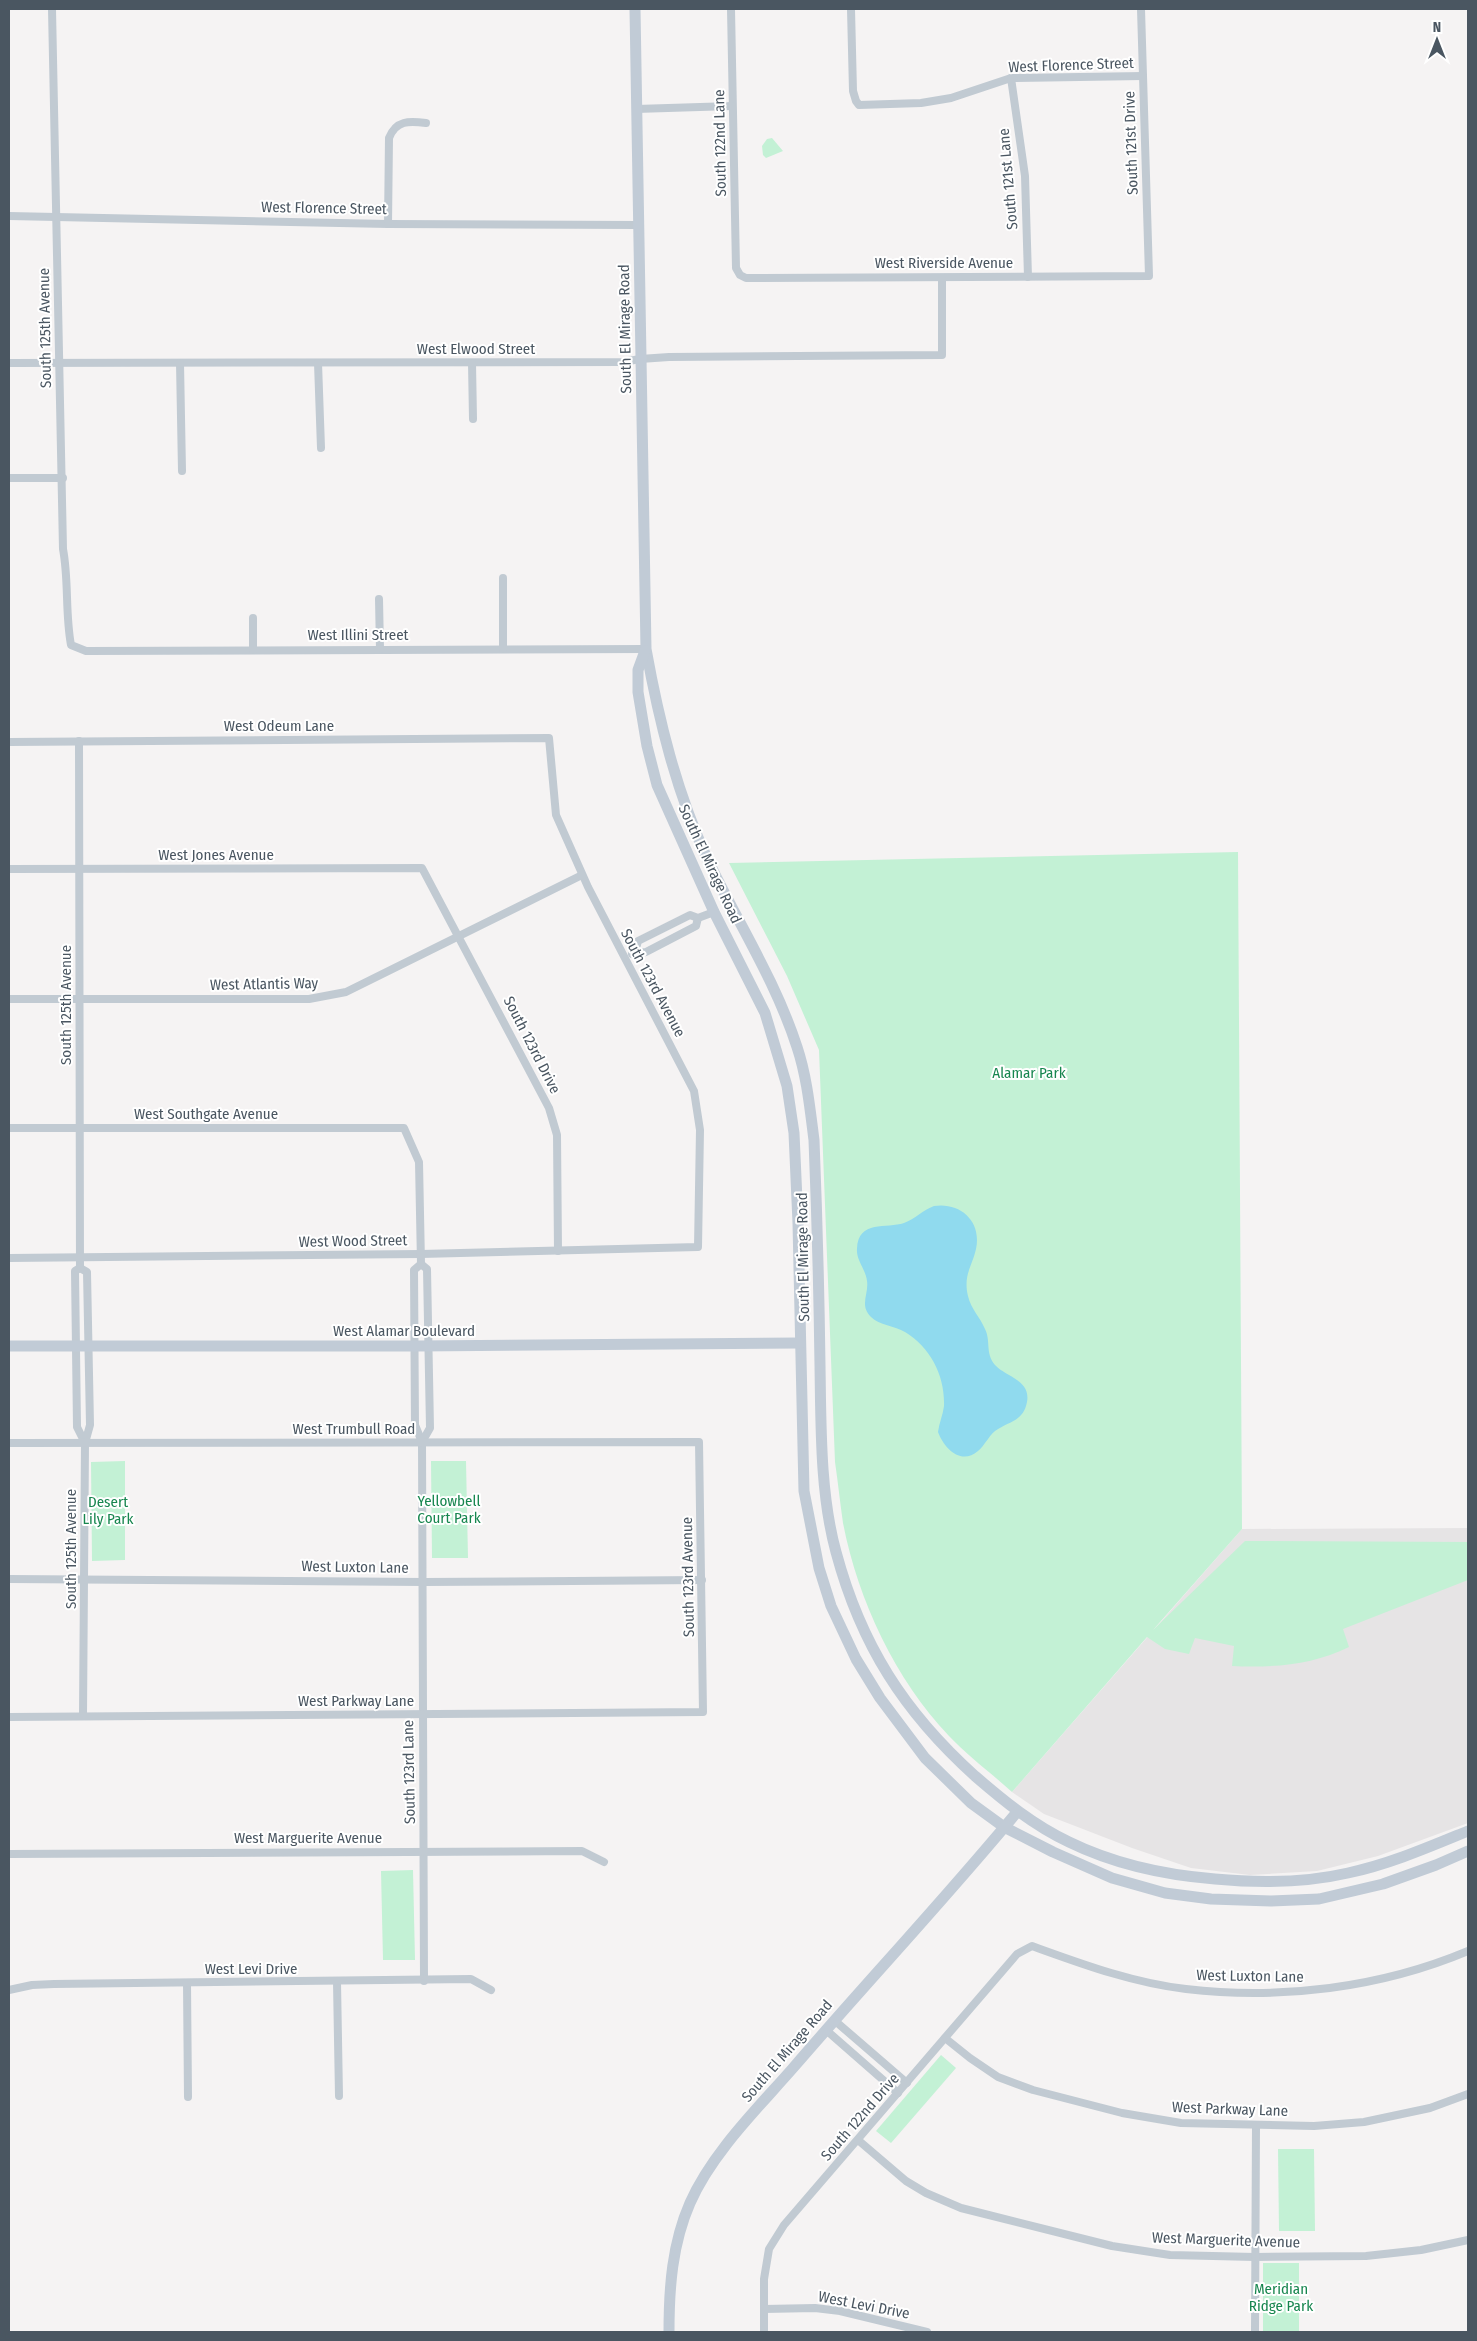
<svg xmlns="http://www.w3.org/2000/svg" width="1477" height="2341" viewBox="0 0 1477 2341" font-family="'Fira Sans Condensed',sans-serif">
<rect width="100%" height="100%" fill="#f5f3f3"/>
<polygon fill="#e6e4e5" points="1468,1528 1468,1823 1378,1856 1317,1871 1250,1875 1191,1868 1132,1848 1044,1814 1012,1792 1242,1529"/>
<g fill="#c3f1d5">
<polygon points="772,138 783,151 766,158 763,155 762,146 767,139"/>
<path d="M1238,852l4,677 -89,101 92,-89 223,1v38l-125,49 6,18c-36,18 -76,21 -117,19l2,-20 -39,-8 -6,16 -24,-5 -18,-12 -135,155c-21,-19 -44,-36 -63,-56 -54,-57 -91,-136 -106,-213 -3,-20 -5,-41 -8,-61l-16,-412 -32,-74 -58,-113z"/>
<polygon points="125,1461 125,1560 92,1561 91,1462"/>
<polygon points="431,1461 466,1461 468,1558 432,1558"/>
<polygon points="413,1870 415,1960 383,1960 381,1871"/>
<polygon points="941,2055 956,2068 891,2143 876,2131"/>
<polygon points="1278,2149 1314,2149 1315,2231 1279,2231"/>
<rect x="1263" y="2263" width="36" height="69"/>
</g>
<path fill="#90daee" d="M934,1206c26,-4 48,15 42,43 -4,18 -13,26 -8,47 3,13 12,21 17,33 6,12 0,24 10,36 11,12 36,15 32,37 -4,20 -18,19 -32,29 -7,6 -10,14 -17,20 -17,15 -34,-3 -40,-19 1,-9 5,-17 6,-26 1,-30 -13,-58 -39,-74 -10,-6 -26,-7 -34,-15 -12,-12 -2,-23 -4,-36 -1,-11 -11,-21 -10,-32 1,-30 30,-20 47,-26 11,-4 19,-13 30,-17z"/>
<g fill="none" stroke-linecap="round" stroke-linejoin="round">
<g stroke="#c1cad2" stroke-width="8">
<path d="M52,9l11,540c6,32 2,64 8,96l15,6 560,-2"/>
<polyline points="731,9 736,268 740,275 746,278 1149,276 1141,9"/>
<polyline points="851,9 853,91 856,101 859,105 921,103 951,98 1011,78 1143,76"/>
<polyline points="1011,78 1025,176 1028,277"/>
<polyline points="636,109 732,106"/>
<polyline points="9,216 388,224 638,225"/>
<path d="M388,224l1,-86c7,-18 20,-17 37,-15"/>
<polyline points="9,363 623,362 640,359 669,357 942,355 942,278"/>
<polyline points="180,363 182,471"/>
<polyline points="318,363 321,448"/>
<polyline points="472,363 473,419"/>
<polyline points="9,478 63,478"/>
<polyline points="503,578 503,649"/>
<polyline points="379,599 380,649"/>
<polyline points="253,618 253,650"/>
<polyline points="79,741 80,1268"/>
<polyline points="9,742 549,738 556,815 588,887 694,1091 700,1130 698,1247 421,1254 9,1258"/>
<polyline points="9,869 422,868 549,1108 557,1135 558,1251"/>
<polyline points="635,952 638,941 690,915 698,918 714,912"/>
<polyline points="632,954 646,952 696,926 698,918"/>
<polyline points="9,999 309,999 346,992 582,875"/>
<polyline points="9,1128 404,1128 419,1162 421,1264 414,1270 415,1425 422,1442 424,1981"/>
<polyline points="421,1264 427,1269 430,1428 422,1442"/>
<polyline points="80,1268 87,1272 90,1425 85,1443 83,1715"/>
<polyline points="80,1268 75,1271 77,1427 85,1443"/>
<polyline points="9,1443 699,1442 703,1712 9,1717"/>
<polyline points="9,1579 424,1582 702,1580"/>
<polyline points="9,1854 582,1851 604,1862"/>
<polyline points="337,1982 339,2096"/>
<polyline points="187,1983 188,2097"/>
<polyline points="9,1990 32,1985 54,1984 471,1979 491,1990"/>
<polyline points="834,2020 907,2083"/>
<polyline points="826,2030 898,2093"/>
<polyline points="945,2038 970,2058 998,2077 1033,2090 1122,2113 1181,2123 1314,2126 1364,2122 1430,2108 1468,2094"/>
<polyline points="858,2140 906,2181 926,2193 961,2208 1112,2246 1170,2255 1255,2257 1366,2256 1421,2250 1468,2240"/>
<polyline points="764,2309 815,2308 840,2311 927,2332"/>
<path d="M764,2332v-53l5,-30 15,-24 233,-271 15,-8c50,18 101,37 154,43 95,11 194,-1 282,-38"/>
<polyline points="1255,2332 1256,2126"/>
</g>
<g stroke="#c1cbd6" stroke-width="11">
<path d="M635,9l11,640c13,72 30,141 60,207 30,64 69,123 91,191 10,30 13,62 17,93 3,75 5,150 6,225 1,60 0,129 16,187 25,93 68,160 139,224 29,25 58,49 94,66 45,22 96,33 146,37 43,4 90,4 133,-6 42,-9 81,-26 120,-42"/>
<polyline points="645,651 638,670 638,692 647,746 657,785 714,912 765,1013 787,1086 794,1133 798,1223 804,1491 819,1568 831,1606 856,1659 880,1698 925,1758 971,1803 1004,1827 1053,1852 1112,1878 1165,1893 1211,1899 1271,1901 1319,1899 1383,1884 1436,1865 1468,1851"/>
<polyline points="9,1346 416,1346 800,1343"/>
<path d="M669,2332c0,-44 3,-88 21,-129 22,-50 68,-95 103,-135 74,-86 152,-169 224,-256"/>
</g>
</g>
<g text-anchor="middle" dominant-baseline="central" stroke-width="4" stroke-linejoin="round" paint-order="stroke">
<g font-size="15" fill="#4a5661" stroke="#fff">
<text transform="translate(1071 65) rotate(-2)">West Florence Street</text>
<text transform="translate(720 143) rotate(-91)">South 122nd Lane</text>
<text transform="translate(1131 143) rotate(-92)">South 121st Drive</text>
<text transform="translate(1008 179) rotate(-95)">South 121st Lane</text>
<text transform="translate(324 208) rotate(1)">West Florence Street</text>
<text x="944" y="263">West Riverside Avenue</text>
<text transform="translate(45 328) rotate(-91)">South 125th Avenue</text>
<text transform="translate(625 329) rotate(-91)">South El Mirage Road</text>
<text x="476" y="349">West Elwood Street</text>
<text x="358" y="635">West Illini Street</text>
<text x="279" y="726">West Odeum Lane</text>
<text x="216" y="855">West Jones Avenue</text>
<text transform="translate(710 864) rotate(65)">South El Mirage Road</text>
<text transform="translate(653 983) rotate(62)">South 123rd Avenue</text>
<text transform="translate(264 984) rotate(-1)">West Atlantis Way</text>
<text transform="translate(66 1005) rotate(-90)">South 125th Avenue</text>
<text transform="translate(532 1045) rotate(63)">South 123rd Drive</text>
<text x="206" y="1114">West Southgate Avenue</text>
<text transform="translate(353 1241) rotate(-1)">West Wood Street</text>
<text transform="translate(803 1257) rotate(-91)">South El Mirage Road</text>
<text x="404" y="1331">West Alamar Boulevard</text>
<text x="354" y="1429">West Trumbull Road</text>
<text transform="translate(71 1549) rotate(-90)">South 125th Avenue</text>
<text transform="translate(355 1567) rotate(1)">West Luxton Lane</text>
<text transform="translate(688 1577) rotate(-91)">South 123rd Avenue</text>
<text x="356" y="1701">West Parkway Lane</text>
<text transform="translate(409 1772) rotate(-91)">South 123rd Lane</text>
<text x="308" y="1838">West Marguerite Avenue</text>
<text x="251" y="1969">West Levi Drive</text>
<text transform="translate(1250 1976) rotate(1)">West Luxton Lane</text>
<text transform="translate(787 2051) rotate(-49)">South El Mirage Road</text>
<text transform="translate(1230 2109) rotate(2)">West Parkway Lane</text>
<text transform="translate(860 2117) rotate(-49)">South 122nd Drive</text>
<text transform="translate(1226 2240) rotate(2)">West Marguerite Avenue</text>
<text transform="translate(864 2305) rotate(11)">West Levi Drive</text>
</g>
<g font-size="15" fill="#17864f" stroke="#fff">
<text x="1029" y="1073">Alamar Park</text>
<text x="449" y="1501">Yellowbell<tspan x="449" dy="17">Court Park</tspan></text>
<text x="108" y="1502">Desert<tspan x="108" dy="17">Lily Park</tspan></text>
<text x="1281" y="2289">Meridian<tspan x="1281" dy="17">Ridge Park</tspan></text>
</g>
</g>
<rect width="1477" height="2341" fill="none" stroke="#4a5661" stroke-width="20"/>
<g transform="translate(1437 40)" stroke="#ffffff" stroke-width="4" paint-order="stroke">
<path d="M0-4L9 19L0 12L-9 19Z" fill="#4a5661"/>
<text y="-8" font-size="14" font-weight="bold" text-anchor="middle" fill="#4a5661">N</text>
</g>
</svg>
